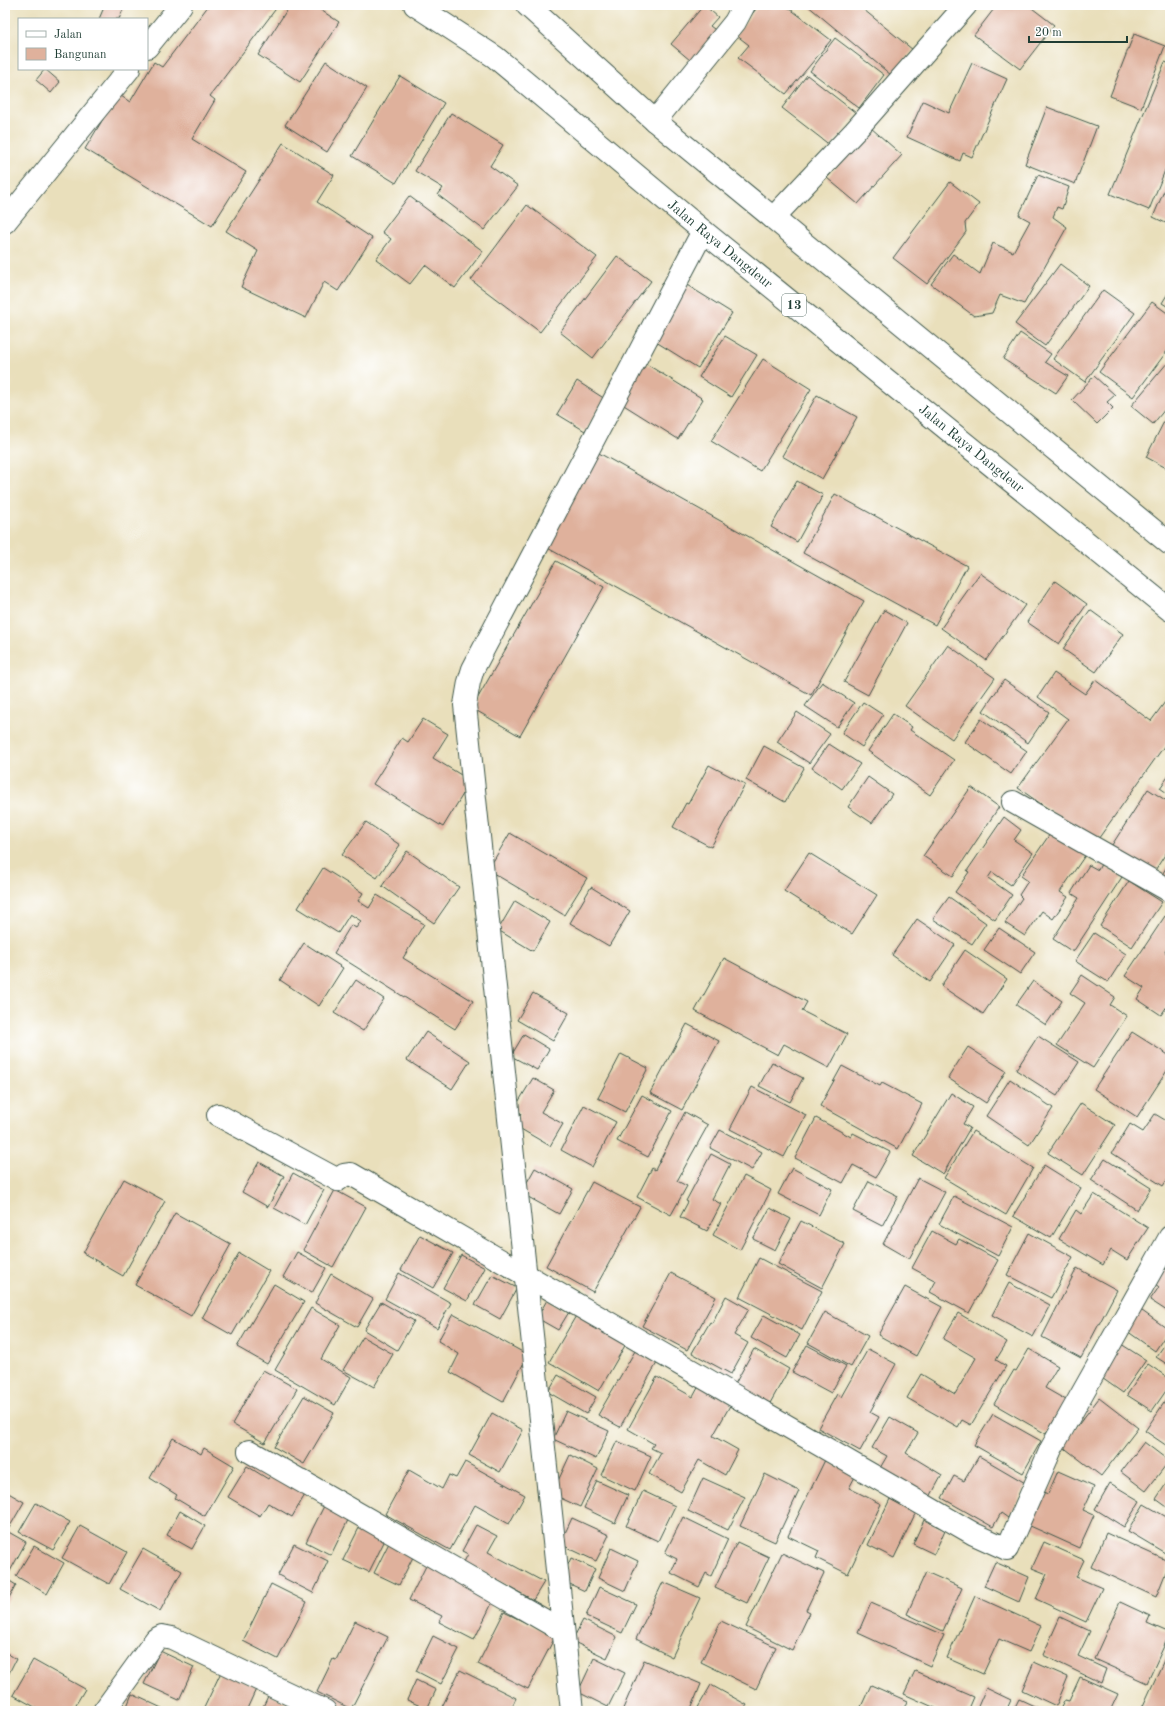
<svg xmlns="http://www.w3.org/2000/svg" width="1175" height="1716" viewBox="0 0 1175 1716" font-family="'Old Standard TT',serif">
<rect width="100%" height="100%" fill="#fff"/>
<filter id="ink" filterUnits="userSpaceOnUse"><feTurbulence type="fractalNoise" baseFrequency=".025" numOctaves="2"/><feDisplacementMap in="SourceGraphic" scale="8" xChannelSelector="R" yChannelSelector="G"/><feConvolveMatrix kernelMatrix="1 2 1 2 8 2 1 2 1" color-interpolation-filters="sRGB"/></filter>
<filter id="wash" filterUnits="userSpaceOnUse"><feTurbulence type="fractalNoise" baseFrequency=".012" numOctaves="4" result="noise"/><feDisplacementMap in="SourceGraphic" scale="16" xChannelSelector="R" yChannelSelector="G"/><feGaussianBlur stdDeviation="0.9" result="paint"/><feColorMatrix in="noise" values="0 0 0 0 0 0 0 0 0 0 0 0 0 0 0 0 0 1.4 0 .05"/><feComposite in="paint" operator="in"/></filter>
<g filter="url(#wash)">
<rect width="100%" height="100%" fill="#e9dfbb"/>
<g id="blocks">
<g fill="#dfb19c">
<polygon points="105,5 125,5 119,19 99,19"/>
<polygon points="209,5 278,6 210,96 215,100 192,139 246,172 212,226 85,149 118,94 130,102 154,62 162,67"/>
<polygon points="290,5 313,5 339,22 300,82 258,55"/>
<polygon points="704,5 718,17 710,26 722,35 697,66 671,44"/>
<polygon points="759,5 785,5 831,40 786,94 738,58 749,45 736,35"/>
<polygon points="807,5 858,5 913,50 891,75"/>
<polygon points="997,5 1028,5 1054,25 1020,69 974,35"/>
<polygon points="1134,34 1165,46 1141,108 1110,96"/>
<polygon points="835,38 884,75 859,108 810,71"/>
<polygon points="326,61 367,88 327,152 285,125"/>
<polygon points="1165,62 1170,64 1170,158 1149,210 1110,194"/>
<polygon points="972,63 1007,79 972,157 963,153 960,161 907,137 923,101 949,113"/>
<polygon points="45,69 60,82 51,93 36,80"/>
<polygon points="807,75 856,113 831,146 782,108"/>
<polygon points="400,76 444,103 396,183 352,156"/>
<polygon points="1047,107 1097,126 1075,184 1025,164"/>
<polygon points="451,113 503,145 490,166 518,186 484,230 438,195 443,188 415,171"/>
<polygon points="871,128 902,155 858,204 827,178"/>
<polygon points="283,143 334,175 317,202 372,238 338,291 324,282 306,318 241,287 258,251 226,231"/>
<polygon points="1038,175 1069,187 1062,209 1057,207 1053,217 1067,227 1024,304 1000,295 992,313 974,316 931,284 953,254 980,274 993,243 1013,252 1030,221 1019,215"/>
<polygon points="1170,177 1170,225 1153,217"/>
<polygon points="950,182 979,204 965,223 966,232 927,284 893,258"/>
<polygon points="409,196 483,251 455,288 425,265 410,284 376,259 391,239 382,232"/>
<polygon points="527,205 597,257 540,332 471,280"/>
<polygon points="617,256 651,281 593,358 560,332"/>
<polygon points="1060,264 1089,286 1045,346 1015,324"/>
<polygon points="682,282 732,313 698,368 648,337"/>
<polygon points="1103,290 1135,313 1085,382 1053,359"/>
<polygon points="1170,290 1170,308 1162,303"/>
<polygon points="1152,302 1170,315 1170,347 1133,397 1099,372"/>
<polygon points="1020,333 1051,354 1045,362 1068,376 1056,393 1003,359"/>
<polygon points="725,336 757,355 731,397 699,377"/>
<polygon points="763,359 811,389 760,471 711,441"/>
<polygon points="643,362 703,399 678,439 619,402"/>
<polygon points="1168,362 1170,364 1170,403 1153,424 1131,406"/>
<polygon points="1094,376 1115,395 1107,402 1113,408 1097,424 1072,400"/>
<polygon points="577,381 605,399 585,431 557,414"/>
<polygon points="817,395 857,417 822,479 782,456"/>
<polygon points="1170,410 1170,470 1146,457"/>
<polygon points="597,452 864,601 811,695 544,546"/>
<polygon points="797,481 823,495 797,542 771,527"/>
<polygon points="835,494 967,566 935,625 803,553"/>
<polygon points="556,561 604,587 520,736 472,708"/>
<polygon points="980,573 1025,605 986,660 941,628"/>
<polygon points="1055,581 1087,604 1059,644 1027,622"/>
<polygon points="884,610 907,623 868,695 844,682"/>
<polygon points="1090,610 1123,634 1096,672 1063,649"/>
<polygon points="948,645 995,678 952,739 905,706"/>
<polygon points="1054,673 1085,694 1095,680 1151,721 1165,702 1170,706 1170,738 1096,842 1018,788 1068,719 1038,697"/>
<polygon points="1004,680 1049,712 1028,743 983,711"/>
<polygon points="822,682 854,703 837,727 805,706"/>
<polygon points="863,702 883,715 862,747 842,733"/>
<polygon points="797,712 830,734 809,763 777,742"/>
<polygon points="893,714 912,727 910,730 954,760 930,795 868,751"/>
<polygon points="423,719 448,734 433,758 471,781 443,827 373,784 402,738 408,742"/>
<polygon points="981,719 1027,751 1011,774 965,742"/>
<polygon points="829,744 860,764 842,789 812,768"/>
<polygon points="764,746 804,768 785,802 746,780"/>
<polygon points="709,765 745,784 711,847 673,827 686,803 688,804"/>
<polygon points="1170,774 1170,795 1160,788"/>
<polygon points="868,777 892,794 872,823 848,807"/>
<polygon points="971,787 999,807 953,876 923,856"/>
<polygon points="1148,789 1170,803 1170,847 1152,875 1110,848"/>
<polygon points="1004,817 1021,830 1014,840 1033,853 1011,885 992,872 988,878 1012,895 995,920 955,892 969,872 967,871"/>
<polygon points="366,822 400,845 377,878 342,855"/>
<polygon points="1052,831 1086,854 1060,892 1068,897 1053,919 1042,911 1025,936 1005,923 1022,898 1019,895 1028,881 1021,876"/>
<polygon points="510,833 587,878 564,915 488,870"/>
<polygon points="407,851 459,887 434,923 382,886"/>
<polygon points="809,853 877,895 852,934 784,891"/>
<polygon points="1170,862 1170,881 1161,876"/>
<polygon points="1101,864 1122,877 1073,952 1053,939 1079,898 1071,893 1089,865 1098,870"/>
<polygon points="323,868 363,893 358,901 369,908 377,895 424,924 403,958 473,1001 455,1029 334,953 351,925 356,928 361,921 350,914 338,933 298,908"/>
<polygon points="1129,881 1162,902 1132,947 1100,926"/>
<polygon points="591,887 630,911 609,946 570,923"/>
<polygon points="949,897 986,923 972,944 933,919"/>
<polygon points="515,901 550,922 533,951 498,930"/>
<polygon points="1165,916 1170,919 1170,943 1165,952 1170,955 1170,1002 1161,1015 1137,999 1144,988 1125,976"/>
<polygon points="917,919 955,945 930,982 892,955"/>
<polygon points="999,928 1035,952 1020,974 984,950"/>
<polygon points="1094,933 1126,954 1108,982 1075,961"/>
<polygon points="304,943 343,968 319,1006 280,980"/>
<polygon points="965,950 1007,979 983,1014 941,986"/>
<polygon points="724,958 807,1002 802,1011 847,1034 829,1068 784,1044 778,1055 695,1011"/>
<polygon points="1082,975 1115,997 1110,1005 1127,1016 1093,1068 1057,1045 1085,1003 1070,993"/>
<polygon points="356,980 384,999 363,1031 334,1013"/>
<polygon points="1033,981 1062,1001 1046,1025 1016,1005"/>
<polygon points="533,993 569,1013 553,1041 517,1020"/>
<polygon points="687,1024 719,1041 682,1110 650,1093"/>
<polygon points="426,1032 470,1061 452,1089 407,1060"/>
<polygon points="1132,1032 1170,1056 1170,1066 1137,1117 1094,1089"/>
<polygon points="524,1034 549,1049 537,1070 511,1056"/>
<polygon points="1038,1036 1079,1062 1057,1096 1016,1070"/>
<polygon points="968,1047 1006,1071 986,1103 948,1078"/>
<polygon points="621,1054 648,1068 625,1112 598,1098"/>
<polygon points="772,1062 803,1078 790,1102 759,1086"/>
<polygon points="842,1066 880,1086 882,1083 922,1104 898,1149 820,1106"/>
<polygon points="533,1078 554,1090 541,1112 563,1124 550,1146 514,1125 521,1113 514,1109"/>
<polygon points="1010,1079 1053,1108 1029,1145 986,1116"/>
<polygon points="752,1087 806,1115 784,1157 730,1129"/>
<polygon points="951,1093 973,1107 963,1124 970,1128 943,1174 913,1156"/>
<polygon points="642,1095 672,1111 648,1157 617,1141"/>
<polygon points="1081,1103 1115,1125 1083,1175 1048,1153"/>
<polygon points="584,1105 616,1122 592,1167 561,1150"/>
<polygon points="685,1112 708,1125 677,1181 687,1186 671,1215 637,1197 652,1168 655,1170"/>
<polygon points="1155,1114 1170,1123 1170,1175 1163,1186 1112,1153 1130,1124 1143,1132"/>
<polygon points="816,1118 851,1137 853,1133 890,1152 876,1177 853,1165 843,1183 795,1158"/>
<polygon points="720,1130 762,1152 752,1170 710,1148"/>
<polygon points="973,1131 1033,1168 1006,1215 944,1178"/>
<polygon points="711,1154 730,1164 712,1199 721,1204 707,1231 680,1217 688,1202 686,1201"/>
<polygon points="1105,1159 1151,1188 1137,1210 1091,1180"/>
<polygon points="259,1162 284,1176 268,1207 242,1192"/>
<polygon points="1044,1165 1081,1188 1051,1238 1013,1216"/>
<polygon points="535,1168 573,1189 559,1214 521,1193"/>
<polygon points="792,1168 832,1189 819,1215 778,1194"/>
<polygon points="293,1173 324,1190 305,1225 274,1208"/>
<polygon points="744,1176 771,1190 740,1250 713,1235"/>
<polygon points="918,1178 945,1192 909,1259 883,1244"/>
<polygon points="124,1179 165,1201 123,1276 83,1253"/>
<polygon points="869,1181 898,1196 882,1226 853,1211"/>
<polygon points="592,1182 640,1207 593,1292 546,1266"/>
<polygon points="335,1190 366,1207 333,1267 303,1250"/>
<polygon points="1094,1194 1148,1228 1127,1260 1111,1250 1103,1265 1059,1239 1076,1210 1081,1214"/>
<polygon points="954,1196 1013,1227 998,1256 939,1224"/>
<polygon points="770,1208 791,1219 775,1250 753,1239"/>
<polygon points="175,1213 231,1244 191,1316 135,1285"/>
<polygon points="801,1221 845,1244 822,1288 778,1264"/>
<polygon points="932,1231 956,1244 959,1239 998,1260 969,1313 930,1292 936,1281 912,1268"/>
<polygon points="1029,1233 1073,1257 1051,1298 1007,1275"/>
<polygon points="420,1235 453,1253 433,1288 401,1270"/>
<polygon points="297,1252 326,1268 312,1293 283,1277"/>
<polygon points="239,1253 269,1271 232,1335 202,1318"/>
<polygon points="461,1255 485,1268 467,1301 443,1288"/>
<polygon points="759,1258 822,1291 802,1330 739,1297"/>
<polygon points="1077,1268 1117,1290 1081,1358 1042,1337"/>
<polygon points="1164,1268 1170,1272 1170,1313 1150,1300 1159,1287 1154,1283"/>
<polygon points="399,1273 451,1303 437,1328 385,1299"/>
<polygon points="671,1273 716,1297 687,1350 642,1326"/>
<polygon points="331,1274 373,1299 357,1327 315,1303"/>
<polygon points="492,1275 517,1288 500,1319 475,1305"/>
<polygon points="1009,1283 1050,1305 1033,1337 992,1315"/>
<polygon points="274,1284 304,1302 267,1364 237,1347"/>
<polygon points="905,1287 942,1307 916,1356 878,1335"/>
<polygon points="726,1296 749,1309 734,1335 748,1343 731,1374 692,1353 710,1322 712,1323"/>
<polygon points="547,1300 569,1312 558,1330 537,1318"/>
<polygon points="381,1302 414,1321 397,1350 364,1330"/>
<polygon points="1135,1306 1169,1330 1155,1351 1120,1326"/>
<polygon points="311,1308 340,1325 321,1359 351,1377 335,1405 275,1370"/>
<polygon points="825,1312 868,1336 851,1367 808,1343"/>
<polygon points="958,1313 1007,1342 996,1360 1006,1366 971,1425 962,1420 958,1427 907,1398 921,1374 955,1394 976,1358 943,1339"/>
<polygon points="453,1314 528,1355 503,1402 450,1372 459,1354 438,1341"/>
<polygon points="577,1314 627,1342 599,1391 549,1362"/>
<polygon points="764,1315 800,1335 787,1358 751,1338"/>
<polygon points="363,1337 393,1354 374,1387 343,1370"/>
<polygon points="1170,1337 1170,1366 1156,1357"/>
<polygon points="1121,1344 1146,1360 1123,1393 1099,1376"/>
<polygon points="807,1345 846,1366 831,1393 792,1372"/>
<polygon points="754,1349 789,1369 769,1405 734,1386"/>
<polygon points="868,1349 896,1364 870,1412 879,1417 860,1451 818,1428 837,1394 841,1397"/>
<polygon points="1029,1349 1058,1366 1045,1388 1066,1400 1046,1434 994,1404 1014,1370 1016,1371"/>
<polygon points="635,1351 657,1363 620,1427 598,1415"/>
<polygon points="1148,1364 1170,1379 1170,1385 1152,1411 1127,1395"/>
<polygon points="263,1370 297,1389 265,1443 232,1424"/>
<polygon points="558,1375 596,1397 586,1414 548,1392"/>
<polygon points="657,1377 693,1397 700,1384 732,1402 713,1436 738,1450 725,1475 699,1460 681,1492 649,1474 661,1453 651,1448 654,1444 628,1429"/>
<polygon points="1170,1394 1170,1448 1145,1431"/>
<polygon points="304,1396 334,1413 304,1464 274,1447"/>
<polygon points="1099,1398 1138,1428 1101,1476 1062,1446"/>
<polygon points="566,1411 609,1431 596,1459 553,1439"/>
<polygon points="492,1413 523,1430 500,1472 469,1455"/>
<polygon points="993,1414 1041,1441 1023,1473 974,1445"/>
<polygon points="890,1417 918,1433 906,1453 942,1475 930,1497 880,1468 887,1456 872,1448"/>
<polygon points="173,1438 201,1454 204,1448 234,1466 205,1516 175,1498 177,1495 150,1478"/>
<polygon points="617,1441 651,1456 635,1491 601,1475"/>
<polygon points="1144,1442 1169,1461 1146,1491 1121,1472"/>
<polygon points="570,1455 598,1469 580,1507 552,1494"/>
<polygon points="979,1456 1027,1484 1008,1518 1001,1513 993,1527 942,1498 954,1476 964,1481"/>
<polygon points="825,1460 856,1475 849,1488 881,1504 848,1574 816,1558 819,1551 788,1536"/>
<polygon points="465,1462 525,1495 509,1524 475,1505 450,1550 385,1514 409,1470 442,1489 449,1475 456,1478"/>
<polygon points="247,1466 268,1479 272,1473 306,1493 292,1517 268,1503 260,1516 228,1497"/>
<polygon points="1058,1471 1094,1487 1083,1510 1094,1515 1079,1548 1028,1525 1043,1492 1048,1494"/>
<polygon points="765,1474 799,1491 775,1542 740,1526"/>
<polygon points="703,1478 745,1497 728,1530 688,1511"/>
<polygon points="1170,1478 1170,1509 1156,1499"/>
<polygon points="597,1481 628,1495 615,1523 584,1508"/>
<polygon points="1110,1483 1140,1501 1124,1527 1095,1509"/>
<polygon points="5,1491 24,1502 9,1528 5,1526"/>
<polygon points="643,1491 675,1506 658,1541 626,1526"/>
<polygon points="890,1499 916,1512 894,1558 868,1545"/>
<polygon points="36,1503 70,1522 53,1550 19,1532"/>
<polygon points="1144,1504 1170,1519 1170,1544 1165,1553 1128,1531"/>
<polygon points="324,1506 349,1518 331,1555 306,1542"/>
<polygon points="180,1511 205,1526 192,1549 167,1535"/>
<polygon points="683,1517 728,1539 711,1576 706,1573 699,1587 671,1573 677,1559 665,1553"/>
<polygon points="572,1518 609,1535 596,1561 560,1544"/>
<polygon points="924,1520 945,1530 934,1554 913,1544"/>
<polygon points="361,1524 387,1536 369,1572 343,1560"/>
<polygon points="476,1525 497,1536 488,1552 544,1582 533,1600 464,1562 468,1554 462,1551"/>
<polygon points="80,1526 127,1552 109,1584 62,1558"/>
<polygon points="5,1530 26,1542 9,1573 5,1571"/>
<polygon points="1106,1533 1170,1562 1156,1597 1091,1567"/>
<polygon points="392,1537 417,1549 399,1585 374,1573"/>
<polygon points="737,1542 769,1557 747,1603 715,1588"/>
<polygon points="1044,1542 1084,1560 1076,1577 1102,1588 1086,1622 1036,1599 1047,1574 1032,1568"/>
<polygon points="294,1544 328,1561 313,1593 278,1575"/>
<polygon points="34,1546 64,1563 47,1594 16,1576"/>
<polygon points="611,1548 638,1561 625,1591 598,1578"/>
<polygon points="143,1549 182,1571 160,1611 120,1589"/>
<polygon points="782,1553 824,1573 806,1610 810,1612 792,1650 746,1627"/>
<polygon points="430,1558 495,1597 474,1640 439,1622 442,1616 409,1600"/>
<polygon points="571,1558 595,1569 585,1591 561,1580"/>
<polygon points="995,1562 1029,1577 1019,1602 984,1586"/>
<polygon points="926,1572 962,1588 943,1631 907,1614"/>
<polygon points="5,1578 16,1585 5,1605"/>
<polygon points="663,1582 700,1598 672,1657 636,1639"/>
<polygon points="271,1584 307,1602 278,1659 243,1641"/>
<polygon points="599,1587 636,1604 622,1633 586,1616"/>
<polygon points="975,1596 1041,1626 1029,1652 999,1639 983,1674 947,1658"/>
<polygon points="1120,1602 1150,1616 1147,1623 1170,1633 1147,1683 1094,1659"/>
<polygon points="871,1603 944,1635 930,1666 858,1633"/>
<polygon points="504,1612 555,1637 528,1689 478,1664"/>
<polygon points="1060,1617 1090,1631 1078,1656 1106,1669 1101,1683 1043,1655"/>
<polygon points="583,1620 617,1637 607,1658 572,1641"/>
<polygon points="355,1621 388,1637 351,1709 317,1692 333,1659 336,1660"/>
<polygon points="721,1621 776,1647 756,1689 701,1662"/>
<polygon points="433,1636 459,1649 441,1684 416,1671"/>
<polygon points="1170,1647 1170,1711 1149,1711 1142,1708"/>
<polygon points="160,1651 194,1667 179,1700 144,1684"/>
<polygon points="5,1652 16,1659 7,1677 5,1676"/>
<polygon points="594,1658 625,1673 608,1707 578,1692"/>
<polygon points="33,1660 85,1689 72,1711 42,1711 13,1695"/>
<polygon points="644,1660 701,1684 690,1711 622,1711"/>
<polygon points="1034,1662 1068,1677 1056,1706 1022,1690"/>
<polygon points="222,1670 257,1687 246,1711 203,1710"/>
<polygon points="460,1670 516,1698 510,1711 440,1711"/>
<polygon points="915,1671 974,1697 968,1711 942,1711 904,1694"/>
<polygon points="1080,1677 1118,1694 1110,1711 1059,1711 1065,1700 1069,1701"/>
<polygon points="416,1680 436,1690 427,1709 407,1700"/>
<polygon points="711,1685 747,1705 743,1711 696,1711"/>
<polygon points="871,1685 907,1701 903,1711 859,1711"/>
<polygon points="986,1688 1011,1700 1006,1711 976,1711"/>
<polygon points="132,1694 168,1711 125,1711"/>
<polygon points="269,1694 301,1711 261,1711"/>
<polygon points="1019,1699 1045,1711 1013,1711"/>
</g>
</g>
</g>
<g filter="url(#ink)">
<use href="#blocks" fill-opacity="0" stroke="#3d5548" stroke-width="1"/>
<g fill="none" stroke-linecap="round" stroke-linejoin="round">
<defs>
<g id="minor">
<polyline points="147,47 181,5"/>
<polyline points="655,121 735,22 744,5"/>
<polyline points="773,218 855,131 966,5"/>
<polyline points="5,222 129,69"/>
<polyline points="1013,802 1170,891"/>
<polyline points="218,1115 338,1180 344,1175 351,1174 974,1534 1007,1549 1051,1449 1170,1237"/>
<polyline points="249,1451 563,1631"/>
<polyline points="104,1711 156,1639 162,1636 172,1638 325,1711"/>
<polyline points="572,1711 465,705 469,682 473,669 703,231"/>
</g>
<g id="highway">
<path id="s1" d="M415,5l80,52 208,174 467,379"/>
<polyline points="527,5 655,121 1170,544"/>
</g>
</defs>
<use href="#minor" stroke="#3d5548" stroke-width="24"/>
<use href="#highway" stroke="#3d5548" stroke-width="24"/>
<use href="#minor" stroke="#fff" stroke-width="22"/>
<use href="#highway" stroke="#fff" stroke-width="22"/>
</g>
</g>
<g text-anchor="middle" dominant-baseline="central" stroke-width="4" stroke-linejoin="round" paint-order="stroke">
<rect fill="#fff" stroke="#627771" stroke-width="1" x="782" y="294" width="24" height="22" rx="3"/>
<g font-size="13" font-weight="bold" fill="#1f3d34">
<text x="794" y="305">13</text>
</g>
<g font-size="14" fill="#1f3d34" stroke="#fff">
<text stroke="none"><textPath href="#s1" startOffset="388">Jalan Raya Dangdeur</textPath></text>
<text stroke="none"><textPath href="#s1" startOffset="712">Jalan Raya Dangdeur</textPath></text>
</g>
</g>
<rect width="1175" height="1716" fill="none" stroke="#fff" stroke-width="20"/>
<rect x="18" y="18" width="130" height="52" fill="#ffffff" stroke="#a5b1ae"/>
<rect x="26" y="31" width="20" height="6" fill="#ffffff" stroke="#a5b1ae"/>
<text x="54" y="38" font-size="12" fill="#1f3d34">Jalan</text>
<rect x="26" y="48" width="20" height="12" fill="#dfb19c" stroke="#a5b1ae"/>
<text x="54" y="58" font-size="12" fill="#1f3d34">Bangunan</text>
<path d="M1029 36v6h98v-6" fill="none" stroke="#1f3d34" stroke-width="2"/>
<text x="1035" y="36" font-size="12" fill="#1f3d34" stroke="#ffffff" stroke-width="3" paint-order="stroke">20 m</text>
</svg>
